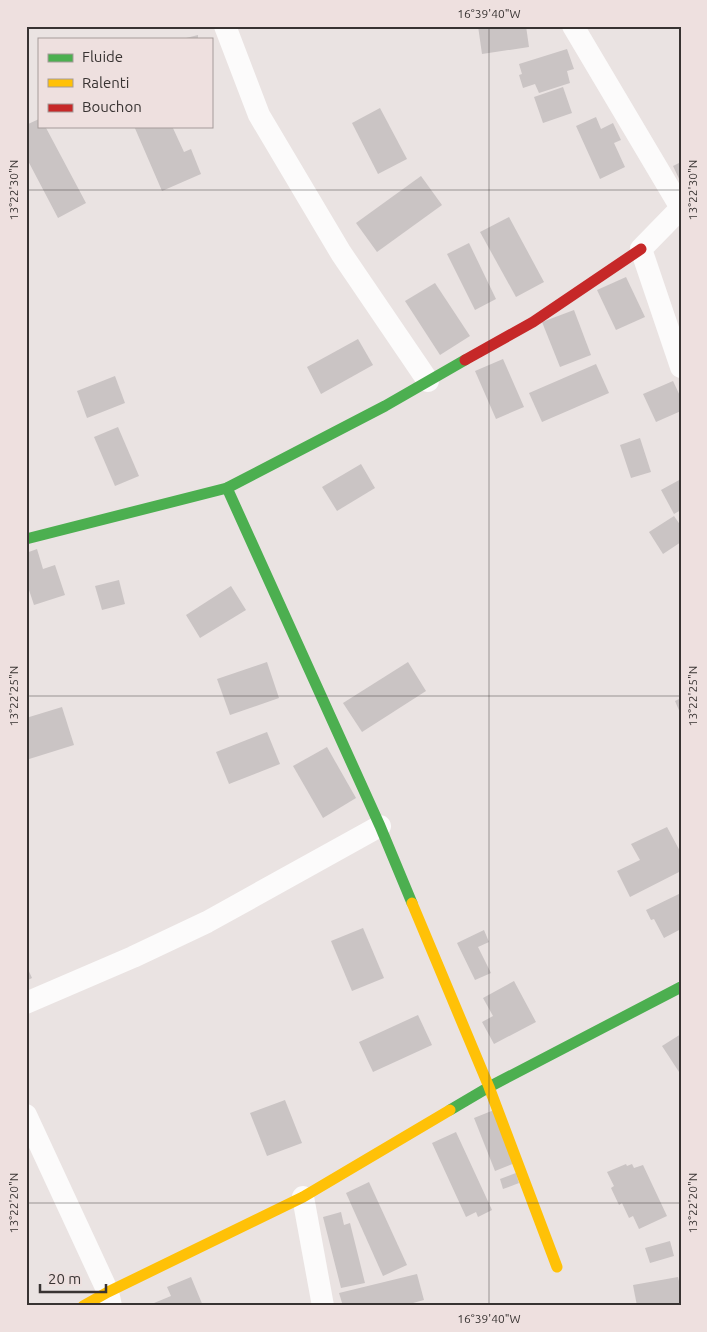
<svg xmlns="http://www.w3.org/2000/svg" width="707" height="1332" viewBox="0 0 707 1332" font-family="Ubuntu,sans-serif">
<rect width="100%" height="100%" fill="#eae3e2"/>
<g fill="#cac4c4">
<polygon points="478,26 526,26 529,47 482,54"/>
<polygon points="198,35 198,39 186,39 186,38"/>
<polygon points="567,49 574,69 567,71 570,83 539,93 535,84 523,88 519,75 522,74 519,64"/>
<polygon points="563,87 572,113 543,123 534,97"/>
<polygon points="380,108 407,159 378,174 352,123"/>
<polygon points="596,117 601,129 613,123 621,140 614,143 625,167 600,179 576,126"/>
<polygon points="39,119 39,126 45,126 86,203 58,218 26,157 26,125"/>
<polygon points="134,126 172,126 184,152 191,149 201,174 162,191"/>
<polygon points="681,162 681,183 673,166"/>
<polygon points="421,176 442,205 377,252 356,223"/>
<polygon points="509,217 544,282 516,297 480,232"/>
<polygon points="469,243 496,299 475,310 447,254"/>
<polygon points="626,277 645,317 616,330 597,290"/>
<polygon points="435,283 470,336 440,355 405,301"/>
<polygon points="574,310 591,355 560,367 542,322"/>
<polygon points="358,339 373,365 321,394 307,367"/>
<polygon points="503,359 524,407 496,419 475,371"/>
<polygon points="596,364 609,393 542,422 529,393"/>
<polygon points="115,376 125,403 87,418 77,391"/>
<polygon points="673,381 681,398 681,411 656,422 643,394"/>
<polygon points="118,427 139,476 115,486 94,437"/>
<polygon points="640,438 651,472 631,478 620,445"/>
<polygon points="361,464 375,488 337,511 322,487"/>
<polygon points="681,479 681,510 674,514 661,490"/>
<polygon points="674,516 681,526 681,542 663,554 649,532"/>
<polygon points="37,549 43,569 55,565 65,595 34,605 26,581 26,553"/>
<polygon points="119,580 125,604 102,610 95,586"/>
<polygon points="231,586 246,610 200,638 186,615"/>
<polygon points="267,662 279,698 230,715 217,679"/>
<polygon points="408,662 426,691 362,732 343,703"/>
<polygon points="681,698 681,715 675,701"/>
<polygon points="62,707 74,745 26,760 26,718"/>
<polygon points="267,732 280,764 229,784 216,752"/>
<polygon points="327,747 356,798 323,818 293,766"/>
<polygon points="667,827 681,853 681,871 630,897 617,871 640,860 631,844"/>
<polygon points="681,893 681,929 664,938 654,919 651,920 646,910"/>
<polygon points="363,928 384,978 352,991 331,941"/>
<polygon points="484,930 489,942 478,947 491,973 475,980 457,943"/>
<polygon points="26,965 32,978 26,981"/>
<polygon points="514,981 536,1022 494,1044 482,1022 493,1016 483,998"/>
<polygon points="418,1015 432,1045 373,1072 359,1042"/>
<polygon points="681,1034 681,1075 662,1046"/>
<polygon points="285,1100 302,1143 267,1156 250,1113"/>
<polygon points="494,1110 515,1163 495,1171 474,1118"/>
<polygon points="456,1132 492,1210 478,1217 476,1212 466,1217 432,1143"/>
<polygon points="626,1164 627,1166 632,1164 634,1168 643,1165 667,1216 639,1229 633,1216 629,1218 622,1203 619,1205 611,1188 614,1186 607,1172"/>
<polygon points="516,1173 519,1183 503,1189 500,1179"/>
<polygon points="369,1182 407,1265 383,1276 346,1193"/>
<polygon points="341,1212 344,1225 350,1223 365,1283 341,1288 323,1217"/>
<polygon points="670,1241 674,1256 650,1263 645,1248"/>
<polygon points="417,1274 424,1300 402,1306 343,1306 339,1293"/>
<polygon points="191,1277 203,1306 155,1306 154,1303 171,1296 167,1287"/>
<polygon points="678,1277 681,1289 681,1306 637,1306 633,1285"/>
</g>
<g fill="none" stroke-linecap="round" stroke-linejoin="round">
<g stroke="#fcfbfb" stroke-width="22">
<polyline points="225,26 259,115 341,253 428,381"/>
<polyline points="573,26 681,208"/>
<polyline points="681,208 641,249 681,367"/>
<polyline points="26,1003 133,957 207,922 380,826"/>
<polyline points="26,1115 108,1292 111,1306"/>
<polyline points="303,1197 323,1306"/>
</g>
<g stroke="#4caf50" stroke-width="11">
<polyline points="227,488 380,826 412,903"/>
<polyline points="26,539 227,488 385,406 465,360"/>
<polyline points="450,1110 489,1087 681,987"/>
</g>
<g stroke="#ffc107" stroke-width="11">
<polyline points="412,903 489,1087 557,1267"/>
<polyline points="83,1306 108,1292 303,1197 450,1110"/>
</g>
<polyline stroke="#c62828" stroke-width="11" points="465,360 533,322 641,249"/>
</g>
<path fill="none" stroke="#383332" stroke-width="1" stroke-opacity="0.45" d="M489,26v1280M26,190h655M26,696h655M26,1203h655"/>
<rect width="707" height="1332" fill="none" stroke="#eee0df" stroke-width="55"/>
<rect x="38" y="38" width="175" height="90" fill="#eee0df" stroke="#a59b9a"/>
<rect x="48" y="54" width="25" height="8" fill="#4caf50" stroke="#a59b9a"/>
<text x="82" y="62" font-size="15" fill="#383332">Fluide</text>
<rect x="48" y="79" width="25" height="8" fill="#ffc107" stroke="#a59b9a"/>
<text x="82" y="88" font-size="15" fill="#383332">Ralenti</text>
<rect x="48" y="104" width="25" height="8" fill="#c62828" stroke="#a59b9a"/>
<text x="82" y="112" font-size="15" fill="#383332">Bouchon</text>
<path d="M40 1284v8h66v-8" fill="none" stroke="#383332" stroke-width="2.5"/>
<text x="48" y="1284" font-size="15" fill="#383332" stroke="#eee0df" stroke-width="4" paint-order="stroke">20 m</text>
<rect x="28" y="28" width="652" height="1276" fill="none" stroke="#383332" stroke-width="2"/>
<g font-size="12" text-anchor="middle" fill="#383332">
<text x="489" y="18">16°39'40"W</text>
<text transform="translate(14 190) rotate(-90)" y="4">13°22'30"N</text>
<text transform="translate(693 190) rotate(-90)" y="4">13°22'30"N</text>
<text transform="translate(14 696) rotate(-90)" y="4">13°22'25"N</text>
<text transform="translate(693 696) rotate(-90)" y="4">13°22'25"N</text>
<text transform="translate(14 1203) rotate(-90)" y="4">13°22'20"N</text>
<text transform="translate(693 1203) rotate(-90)" y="4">13°22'20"N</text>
<text x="489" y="1323">16°39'40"W</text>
</g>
</svg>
